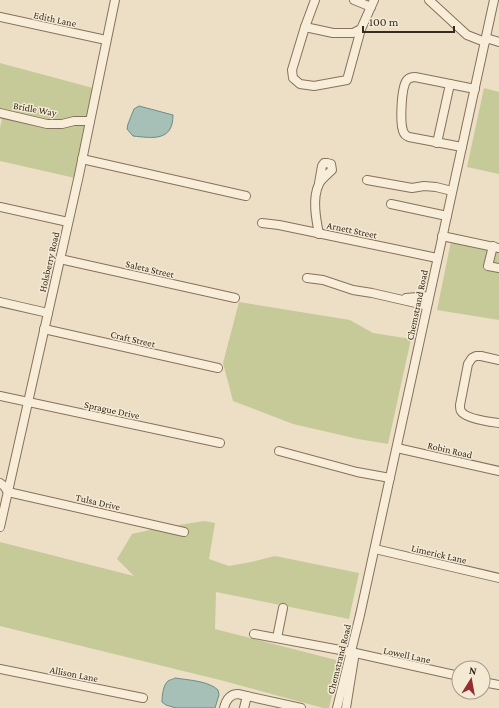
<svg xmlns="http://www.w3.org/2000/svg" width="499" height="708" viewBox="0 0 499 708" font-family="'Crimson Pro',serif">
<rect width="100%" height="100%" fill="#ecdfc5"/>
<g fill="#c6ca99">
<polygon points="0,63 93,88 75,178 0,161 0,128 2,119 0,118"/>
<polygon points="484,88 499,92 499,174 467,167"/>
<polygon points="451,241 499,251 499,320 437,310"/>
<polygon points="239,302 350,320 373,333 411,339 388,444 358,439 293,424 233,401 223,363"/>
<polygon points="204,521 215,523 209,559 229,566 251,562 275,556 359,573 349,619 216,592 215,629 340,661 329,708 323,708 224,681 0,626 0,542 134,576 117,559 132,534 154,529 186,536 188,529 173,526"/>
</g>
<g fill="#a6c0b7" stroke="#6d8d84">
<path d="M139,106l34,9c0,27 -21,23 -40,21l-6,-7 1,-5 6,-15z"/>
<path d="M175,678c13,2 34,3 43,12l1,5 -4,13h-39l-10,-3 -4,-3c0,-6 1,-17 6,-21 1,-1 6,-2 7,-3z"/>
</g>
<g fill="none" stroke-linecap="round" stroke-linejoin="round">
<defs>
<g id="minor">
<polyline points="354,0 371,7"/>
<polyline points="429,0 467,35 485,42"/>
<polyline points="0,17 106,40"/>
<polyline points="305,27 315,0"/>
<polyline points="361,29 353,33 333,33 305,27 292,70 293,78 300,84 314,86 347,80 361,29 374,0"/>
<polyline points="486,38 499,42"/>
<polyline points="0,113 47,124 62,124 74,121 90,121"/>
<polyline points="437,143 450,84"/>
<path d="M462,147l-53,-10c-3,-1 -5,-3 -6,-6 -3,-9 -2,-44 4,-51 2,-2 5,-3 8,-3l60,12"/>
<polyline points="82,159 246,196"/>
<polyline points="367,180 412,188 424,186 436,187 452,191"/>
<polyline points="391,204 447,216"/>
<polyline points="0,207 68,222"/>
<polyline points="262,223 279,225 437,258"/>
<path d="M319,234c-3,-15 -7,-36 0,-50 2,-5 9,-10 13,-14l-1,-6 -4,-1h-3l-2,3 -3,17"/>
<polyline points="442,236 499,248"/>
<polyline points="493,246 488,266 499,268"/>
<polyline points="60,259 235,298"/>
<polyline points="307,278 323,280 353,290 372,293 420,304 424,305 428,302"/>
<polyline points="406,298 429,296"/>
<polyline points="0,302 48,313"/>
<polyline points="44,329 218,368"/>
<path d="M499,360l-18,-4h-5l-4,2 -4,6 -8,41c0,2 0,5 1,6 4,8 30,11 38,12"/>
<polyline points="0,396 220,443"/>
<polyline points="397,448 499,471"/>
<polyline points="279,451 357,472 390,478"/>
<polyline points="0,483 4,486 8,492 184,532"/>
<polyline points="0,527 79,175 115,0"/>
<polyline points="375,549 499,578"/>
<polyline points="254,634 351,652 459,676"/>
<polyline points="277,638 283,608"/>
<polyline points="0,669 143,698"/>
<polyline points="483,682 499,685"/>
<path d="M224,708c2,-8 6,-14 14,-14l63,14"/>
<polyline points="244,708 247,696"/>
<polyline points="337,708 360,615 494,0"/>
<polyline points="346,708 354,658"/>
</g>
</defs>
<use href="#minor" stroke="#86715c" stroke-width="10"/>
<use href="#minor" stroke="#f7edd8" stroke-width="8"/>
</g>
<g text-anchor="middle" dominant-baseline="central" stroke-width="3" stroke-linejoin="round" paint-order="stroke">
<g font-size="10" fill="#372a1f" stroke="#f4ead4">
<text transform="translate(55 19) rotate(12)">Edith Lane</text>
<text transform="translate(35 109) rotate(10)">Bridle Way</text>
<text transform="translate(352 230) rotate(12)">Arnett Street</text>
<text transform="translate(49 262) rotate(-77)">Holsberry Road</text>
<text transform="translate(150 269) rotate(13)">Saleta Street</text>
<text transform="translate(417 305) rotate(-78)">Chemstrand Road</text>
<text transform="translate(133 339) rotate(13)">Craft Street</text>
<text transform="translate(112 410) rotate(12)">Sprague Drive</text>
<text transform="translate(450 450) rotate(13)">Robin Road</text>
<text transform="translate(98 502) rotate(13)">Tulsa Drive</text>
<text transform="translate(439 554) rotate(13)">Limerick Lane</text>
<text transform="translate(407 655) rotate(12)">Lowell Lane</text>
<text transform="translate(339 659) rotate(-76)">Chemstrand Road</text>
<text transform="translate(74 674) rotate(11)">Allison Lane</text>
</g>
</g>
<g transform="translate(471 680) rotate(11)"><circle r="19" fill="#f4ead4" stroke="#a89d8c"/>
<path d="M0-3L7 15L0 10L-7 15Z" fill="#932e32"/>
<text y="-6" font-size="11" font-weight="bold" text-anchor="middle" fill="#372a1f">N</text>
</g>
<path d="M363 26v6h91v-6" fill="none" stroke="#372a1f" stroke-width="2"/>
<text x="369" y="26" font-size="12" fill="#372a1f" stroke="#f4ead4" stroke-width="3" paint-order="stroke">100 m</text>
</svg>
